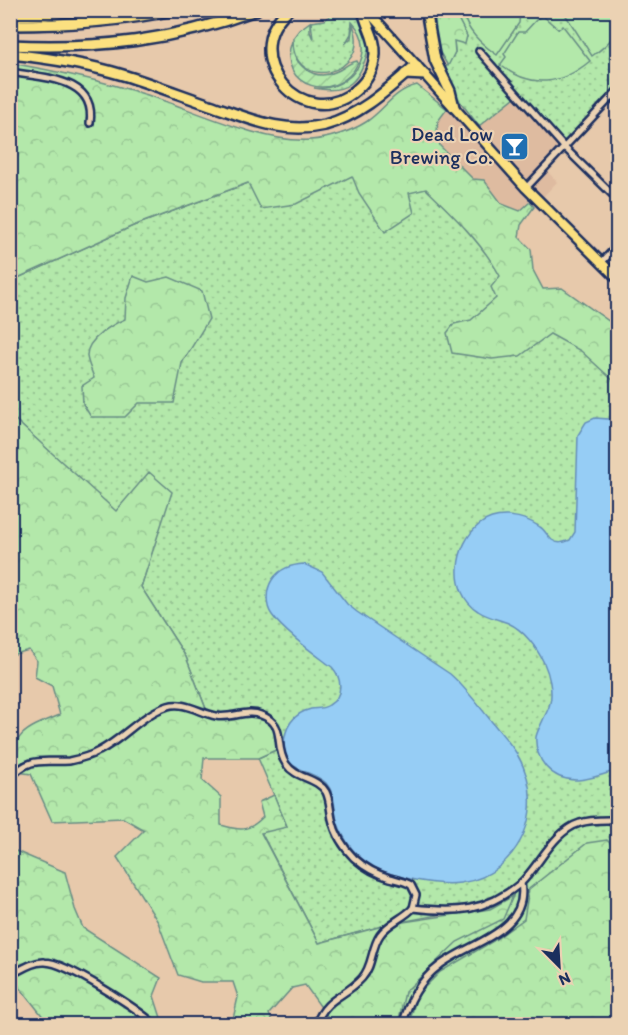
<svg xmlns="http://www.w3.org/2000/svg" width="628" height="1035" viewBox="0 0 628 1035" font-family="Itim,sans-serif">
<defs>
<pattern id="grass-dots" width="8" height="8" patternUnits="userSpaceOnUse" patternTransform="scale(1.5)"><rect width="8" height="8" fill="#b3e8aa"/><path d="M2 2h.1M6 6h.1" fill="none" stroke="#99c795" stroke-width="1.8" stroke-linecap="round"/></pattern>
<pattern id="forest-crowns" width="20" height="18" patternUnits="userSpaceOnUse" patternTransform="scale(1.5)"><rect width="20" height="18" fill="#b3e8aa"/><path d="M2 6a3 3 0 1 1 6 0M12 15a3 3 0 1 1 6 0" fill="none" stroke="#99c795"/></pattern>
<pattern id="garden-furrows" width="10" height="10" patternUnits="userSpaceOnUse" patternTransform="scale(1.5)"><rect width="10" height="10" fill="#b3e8aa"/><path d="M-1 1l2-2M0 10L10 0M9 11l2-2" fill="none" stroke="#99c795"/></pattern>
</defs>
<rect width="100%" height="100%" fill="#e7c9ab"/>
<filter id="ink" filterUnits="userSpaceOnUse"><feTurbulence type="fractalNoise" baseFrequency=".0167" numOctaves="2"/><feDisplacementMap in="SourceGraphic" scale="12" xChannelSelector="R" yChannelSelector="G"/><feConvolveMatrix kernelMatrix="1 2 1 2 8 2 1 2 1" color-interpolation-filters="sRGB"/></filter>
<g filter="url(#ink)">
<g fill="#debba0">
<polygon points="515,97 559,146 541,164 557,182 542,198 521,178 479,126"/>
<polygon points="447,109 530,202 520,211 501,204 484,180 473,179 440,146 437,131 438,121"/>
</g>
<g fill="url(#grass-dots)" stroke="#678c84" stroke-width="1.5">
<path d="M335,11h22l11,18 3,20 -3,1c-8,31 -20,45 -54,38 37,4 66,-37 38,-66l-1,12 -6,10 6,-6 2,-13c20,51 -63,69 -60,13l6,-8 11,-8v10l3,7 -2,-17 14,-2z"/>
<polygon points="454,11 617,11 617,86 567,139 563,141 520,93 479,126 452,91 442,73 455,52 454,40 467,37"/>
<polygon points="388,148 617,376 617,1024 328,1024 470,909 390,924 319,943 261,832 287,826 258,758 280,748 236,716 208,714 186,657 141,587 171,492 116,512 11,416 11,281 133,226 248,183"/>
</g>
<g fill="url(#forest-crowns)" stroke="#678c84" stroke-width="1.5">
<polygon points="435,11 454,11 467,36 465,44 454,41 455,52 448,66 436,46"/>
<path d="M10,63c46,8 90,17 134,31 46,14 119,50 166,46 18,-1 42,-9 56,-18 21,-14 25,-30 51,-37l30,24 -9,12 -1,10 3,15 33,33 11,1 18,24 18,7 10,-9 4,5 -13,18 -2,12 12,12 2,21 10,19 19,-1 55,39v57l-36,-33 -31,-17 -30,22 -28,3 -40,-6 -5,-20 7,-9 17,-4 25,-22 -5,-11 9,-11c-18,-33 -47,-61 -74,-87l-17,4 5,20 -29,19 -26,-39 -7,-17 -56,28 -35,5 -13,-26 -115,43 -122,55z"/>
<path d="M133,276l15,6 21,-5 33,14 7,28 -27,44 -8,40h-35l-14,14h-34l-8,-13 -1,-18 12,-8c-2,-7 -7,-16 -7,-23 0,-16 26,-31 38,-36l1,-21z"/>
<path d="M11,416l105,95 33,-39 23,20 -31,95 45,70 22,57 10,2 34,-3 22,10 6,25 -22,10h-54l-2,22 19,17v28c20,6 27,7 42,-8l-4,-15 15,-7 13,32 -26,6 58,110 71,-19 100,-15 23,-13 -10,23 -46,23 -52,50 -7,32h-74l4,-7 -23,-32 -13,3 -23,26 4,10h-35l-5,-5 5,-22 -5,-15h-32l-23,-7 -20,-53 -41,-65 27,-27 -21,-12 -71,3 -21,-47 -20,-3c0,-39 17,-43 49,-56l-8,-29 -17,-9 2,-16 -8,-11 -18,5z"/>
<polygon points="607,840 617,850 617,1024 409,1024 417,995 440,972 493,941 524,919 529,889 587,843"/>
<polygon points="11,849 65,872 75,909 83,928 161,978 154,996 163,1024 47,1024 48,1023 18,985 11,983"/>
</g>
<path fill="url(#garden-furrows)" stroke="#678c84" stroke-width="1.5" d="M292,41c0,23 21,41 43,31 9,-3 12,-9 22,-11l1,2c-20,42 -83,25 -66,-22z"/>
<g fill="#b3e8aa" stroke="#678c84" stroke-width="1.5">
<path d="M462,11v-1l58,1 -1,12 -22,32c-17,-12 -30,-24 -35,-44z"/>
<path d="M563,11h54c1,24 -5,31 -25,45z"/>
<path d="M543,16l15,13 5,-3 27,35c-29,24 -58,28 -90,4l6,-8 -2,-3 14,-22h7l13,-14z"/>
</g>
<g fill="#96cdf5" stroke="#658eb9" stroke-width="1.5">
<path d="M595,418l14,1 8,6v345c-24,8 -51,19 -71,-3 -7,-8 -11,-20 -10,-30 1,-6 5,-12 7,-17 2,-5 6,-11 7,-17 3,-12 -1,-29 -6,-40 -7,-15 -20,-33 -36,-40 -10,-4 -21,-6 -30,-12 -30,-19 -24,-67 2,-87 17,-13 43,-9 60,3 5,3 8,10 12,13 6,4 11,3 18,0l5,-8 3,-97 8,-13z"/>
<path d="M304,564l18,8 25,32 10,8 93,62c16,14 28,31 42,48 8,10 18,21 25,32 22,38 17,81 -16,111 -25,22 -55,21 -86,15 -28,-6 -52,-13 -68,-38 -5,-8 -9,-16 -11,-25 -2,-12 -1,-24 -10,-34 -14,-14 -41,-10 -42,-37 0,-18 9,-33 27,-37 6,-1 12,0 18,-4 15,-9 13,-27 3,-38 -17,-13 -48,-35 -60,-52 -7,-9 -6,-26 0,-35 8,-12 19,-15 32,-16z"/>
</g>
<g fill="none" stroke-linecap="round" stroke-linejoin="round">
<defs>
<g id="street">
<polyline points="479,51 564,147 618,200"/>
<path d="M10,72c32,6 87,5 80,51"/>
<polyline points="526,188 618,90"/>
<polyline points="601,263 618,245"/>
<path d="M10,778c21,-23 33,-15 59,-17 10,-2 21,-5 30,-10 24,-12 43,-37 69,-45 16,-5 32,7 48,10 15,3 31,-7 45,-1 27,10 12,30 25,49 10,15 31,13 40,28 4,8 4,18 6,27 3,14 11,28 22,39 10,9 22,16 36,20 7,2 14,3 21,7l5,10 -3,13"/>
<path d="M413,908c43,5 73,4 108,-25"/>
<path d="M10,975c11,-5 23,-14 35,-13 21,0 93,47 109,62"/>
<path d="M316,1024c11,-28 28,-26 46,-46 11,-12 9,-30 18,-43 9,-13 23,-16 33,-27"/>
<path d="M403,1024c5,-22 17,-44 36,-58 30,-24 91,-34 82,-83 19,-19 33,-52 59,-60 11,-4 25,-3 38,-3"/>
</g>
<polyline id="primary" points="367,10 526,188 618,279"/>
<g id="highway">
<path d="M288,10c-53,47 16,125 68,80 11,-9 18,-22 19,-36 1,-16 -9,-28 -12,-44"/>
<polyline points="426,10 435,60 450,91 454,107"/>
<polyline points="10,16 45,15 77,10"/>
<path d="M10,25c55,0 109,-3 163,-15"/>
<path d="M10,45c89,4 163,-4 246,-35"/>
<path d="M10,54c38,4 77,10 113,21 29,9 58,20 87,30 38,13 73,30 115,20 36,-10 63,-36 91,-60"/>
<polyline points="405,74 425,75"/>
</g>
</defs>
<use href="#street" stroke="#1b2f5e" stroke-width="10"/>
<use href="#primary" stroke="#1b2f5e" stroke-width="13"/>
<use href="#highway" stroke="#1b2f5e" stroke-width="14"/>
<use href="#street" stroke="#ebd2b3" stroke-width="5"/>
<use href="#primary" stroke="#fbe080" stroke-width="8"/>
<use href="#highway" stroke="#fbe080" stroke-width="9"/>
</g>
</g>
<defs>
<symbol id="bar-square" viewBox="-11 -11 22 22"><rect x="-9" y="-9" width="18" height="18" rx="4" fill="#1f6fb2" stroke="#ebd2b3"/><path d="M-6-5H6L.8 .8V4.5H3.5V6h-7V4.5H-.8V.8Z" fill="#fff"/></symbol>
</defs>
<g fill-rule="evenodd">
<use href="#bar-square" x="498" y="130" width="33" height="33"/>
</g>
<g text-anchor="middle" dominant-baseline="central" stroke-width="4.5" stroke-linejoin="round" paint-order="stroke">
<g font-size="20" fill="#1b2f5e" stroke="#ebd2b3" text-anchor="end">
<text x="493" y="134">Dead Low<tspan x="493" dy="23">Brewing Co.</tspan></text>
</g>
</g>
<rect width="628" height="1035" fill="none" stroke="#ebd2b3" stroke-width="36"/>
<rect x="18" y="18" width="592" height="999" fill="none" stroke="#1b2f5e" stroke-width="2" filter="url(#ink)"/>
<g transform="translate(559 966) rotate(156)" stroke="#ebd2b3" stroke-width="4.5" paint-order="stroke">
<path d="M0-4.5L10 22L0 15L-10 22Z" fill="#1b2f5e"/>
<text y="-9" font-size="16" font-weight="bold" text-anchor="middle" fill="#1b2f5e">N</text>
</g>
</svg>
